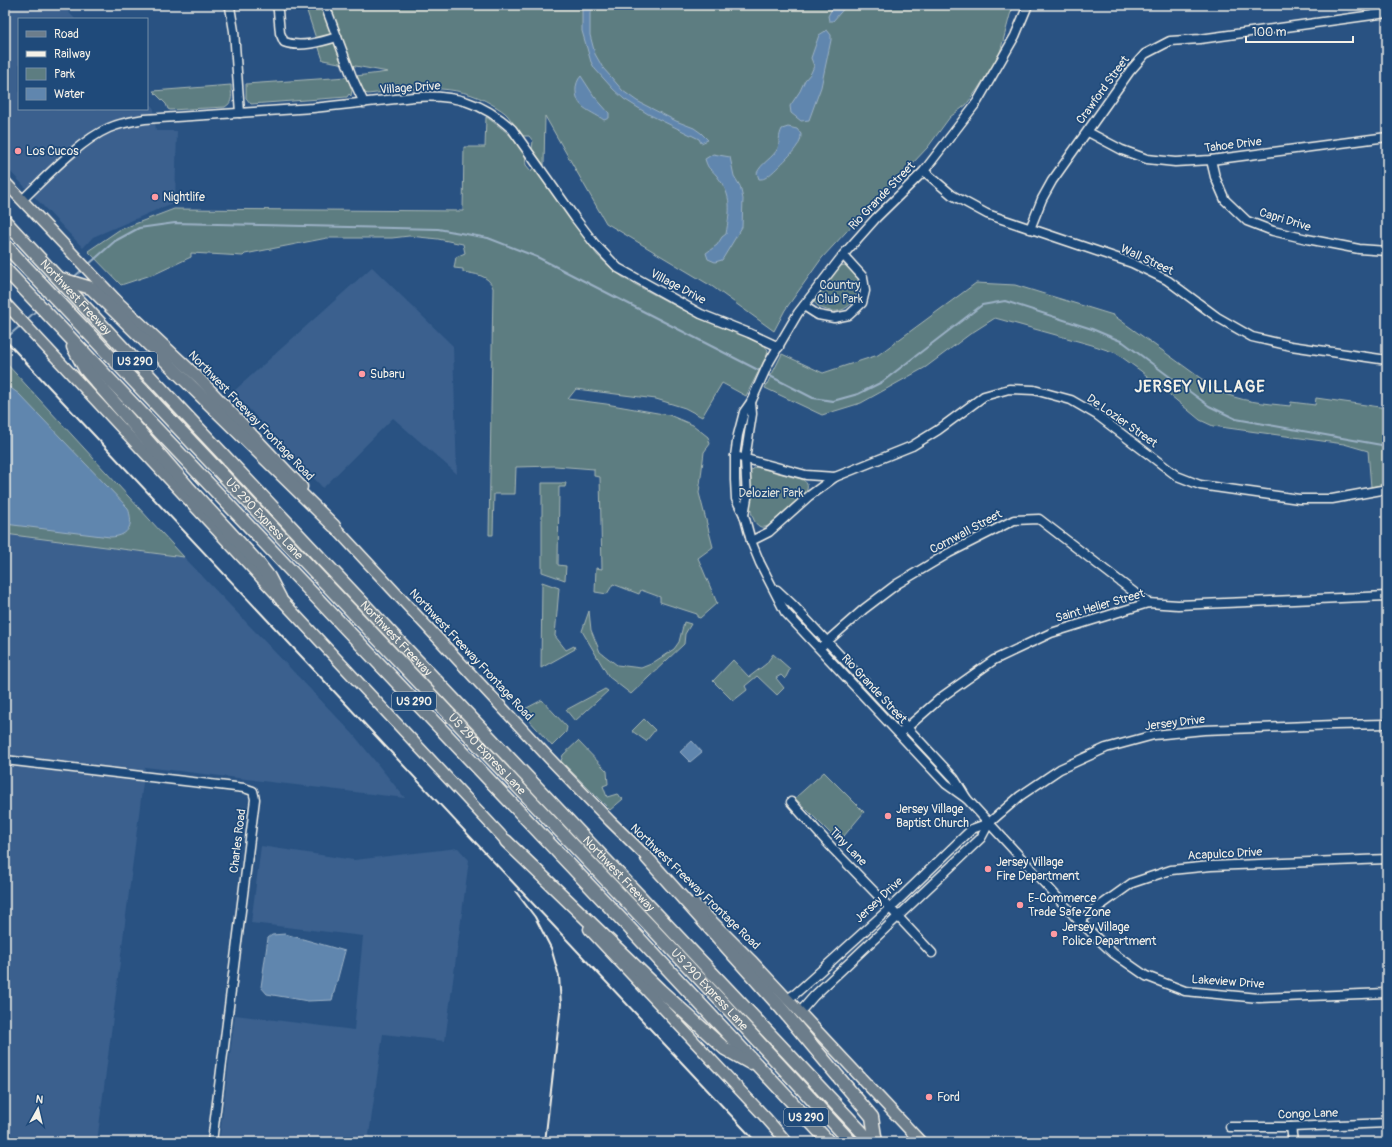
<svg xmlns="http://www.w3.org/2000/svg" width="1392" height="1147" viewBox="0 0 1392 1147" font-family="Pangolin,sans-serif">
<rect width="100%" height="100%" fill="#295282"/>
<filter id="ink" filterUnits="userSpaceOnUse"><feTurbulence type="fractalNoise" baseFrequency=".025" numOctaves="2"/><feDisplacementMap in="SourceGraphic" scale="8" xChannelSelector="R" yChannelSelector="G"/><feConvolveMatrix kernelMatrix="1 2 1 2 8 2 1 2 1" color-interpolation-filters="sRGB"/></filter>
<g filter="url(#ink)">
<g fill="#3a608e">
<polygon points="5,5 62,5 75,19 19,19 19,109 147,109 147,100 154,109 156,131 177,131 175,202 93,237 83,248 5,166"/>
<polygon points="372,267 453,346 457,474 393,418 323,488 233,392"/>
<polygon points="5,534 184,557 353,734 405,798 145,767 97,1142 5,1142"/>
<polygon points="261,846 354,860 458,848 469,860 445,1041 383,1034 368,1142 219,1142 235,1015 354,1030 363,936 251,923"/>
</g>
<g fill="#5d7d81" stroke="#a8b7b4">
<path d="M305,5h709l-4,10 -11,41 -22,34 -11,15 -16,12 -22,30 -31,33 -40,40 -35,38 -37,52 -11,21 -61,-44 -107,-64 -61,-107 -1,49 -12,-16 1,-8 -4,-5h-6c-5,-7 -10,-13 -15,-20 -3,-4 -10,-8 -15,-11 -38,-24 -82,-16 -125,-11l-3,-1 -1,1 -8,-18 32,-4 -65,-12z"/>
<polygon points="347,77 352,90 351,96 349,94 347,97 251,104 246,98 246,84"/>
<path d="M231,85c0,9 3,17 -6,22l-55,3 -2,-1 -2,-5 -13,-13z"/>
<path d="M486,117c12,8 34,24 39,38 1,3 0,7 1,10l5,6 2,-3 2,1 62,86 14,13 14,11 58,31 51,21 30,14 4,5 -1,5 -21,41 -24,-13 -20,34 -17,-9 -29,-9 -80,-10 -8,10 38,5 63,11 24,10 15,12 2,7 -6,8 -5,41 14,54 -15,11 19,45 -17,15 -3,-1v-3l-37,-12v-5l-19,-7 -2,4 -26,-10 -6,10 -12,-2 1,-24 6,1 -2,-92 -6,-1v-7l-39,-3 -39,1 -1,27h-21l-1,41h-4l4,-247c-4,-13 -18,-14 -30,-16v-3l-9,-1 2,-11 9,-4 -2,-9 -25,-5 -29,-3 -17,2h-65l-82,16 -2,2 -52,-3v4l-34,16 -36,12 -33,-34 31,-21 55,-21 289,2 1,-64h21z"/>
<path d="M845,265c28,10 9,57 -21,44 -4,-1 -7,-3 -10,-7l2,-6 20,-27 4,-3z"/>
<path d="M976,283l39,2 98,30 104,75c23,12 47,13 73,16l1,-4 24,3 1,-7 71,10v76l-16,3 -3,-36 -24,-7 -131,-18 -13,-6 -59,-49 -25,-18 -24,-8 -97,-27 -25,16 -44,33 -65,36 -39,12 -57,-27 17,-34 41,19 55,-18z"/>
<polygon points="5,362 184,557 5,534"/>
<path d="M756,467l45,12c6,3 8,6 5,13l-38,34c-21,10 -20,-42 -19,-54z"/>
<polygon points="542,483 566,483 565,487 559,487 558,565 566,566 565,580 542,572"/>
<polygon points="542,582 559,588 555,636 566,650 574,646 575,649 541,668"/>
<polygon points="589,611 591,630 600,652 617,665 641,668 651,664 674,649 679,642 684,622 691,624 685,634 684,644 631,694 609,677 582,631"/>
<polygon points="773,654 790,669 785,679 781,675 776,678 784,688 777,695 757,676 745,686 747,690 733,701 713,681 733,660 749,677 766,664"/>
<polygon points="605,689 608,691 575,721 566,710"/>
<polygon points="542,700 567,727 566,732 552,746 521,711"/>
<polygon points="644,719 655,730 646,741 632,731"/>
<polygon points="578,741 607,771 608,784 603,786 607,797 617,794 623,799 610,810 561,761 563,755"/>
<polygon points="824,772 864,812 839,842 795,798"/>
</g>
<g fill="#6086ae" stroke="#9bb1c5">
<polygon points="582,5 595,5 590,12 590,35 595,54 603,68 611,77 623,91 637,101 676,121 694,128 701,133 708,140 701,143 699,139 648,114 624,99 613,89 595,69 591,62 582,31"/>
<polygon points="834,5 847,5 833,21 829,21 828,16"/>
<polygon points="827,30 831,35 831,40 821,87 809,120 801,121 791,113 790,106 800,91 805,80 811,73 814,66 811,58 819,35"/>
<path d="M581,76l13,20 15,17v5l-5,2c-7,-5 -17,-9 -22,-14 -8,-8 -8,-23 -1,-30z"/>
<path d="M788,127l9,2 4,5c0,5 -1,9 -4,12 -2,5 -27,30 -32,32 -2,1 -3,1 -6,1l-2,-6c4,-10 16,-15 21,-25 2,-7 0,-11 4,-19z"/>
<path d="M713,154l17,3 4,19 6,10 3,13 -1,28 -20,33 -7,2 -7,-3 -2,-6 11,-8 5,-8 4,-3c4,-24 7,-37 -9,-58 -7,-9 -8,-4 -12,-17z"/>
<path d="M5,385l3,1 11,8 109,114c3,9 5,20 -5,26 -3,2 -9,3 -13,3l-105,-13z"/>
<polygon points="692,741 702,752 690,762 680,752"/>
<polygon points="285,934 345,951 332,1000 308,1001 267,994 261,987 268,938 272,935"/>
</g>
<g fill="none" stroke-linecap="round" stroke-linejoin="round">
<g stroke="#9bb1c5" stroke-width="2">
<polyline points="88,265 115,241 139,228 175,223 438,229 488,238 537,257 762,372"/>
<polyline points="73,278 83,269"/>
<polyline points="25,321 38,309"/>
<polyline points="5,339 20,326"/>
<polyline points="766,374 813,398 833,401 858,394 882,382 982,305 1005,301 1092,329 1123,342 1209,406 1236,419 1387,446"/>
</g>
<defs>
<g id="minor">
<polyline points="228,5 230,7 234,31 240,113"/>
<path d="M277,5l1,6 2,22 4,9c16,6 37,0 53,-5"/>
<polyline points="325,5 352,77 364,103"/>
<polyline points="1088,132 1122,150 1147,159 1175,162 1211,160 1387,137"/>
<polyline points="1211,160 1215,177 1225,200 1247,221 1273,231 1307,239 1359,249 1387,251"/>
<polyline points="924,171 952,195 987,214 1132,263 1167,280 1217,317 1252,337 1291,346 1387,360"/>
<path d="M22,200c24,-23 57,-59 87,-72 11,-5 24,-7 36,-9l168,-11 101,-11c40,-3 68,5 98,32l63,89 19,25 24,25 83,46 48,19 30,14"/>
<polyline points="1030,229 1042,199 1052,181 1130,71 1145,54 1170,41 1200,39 1387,13"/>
<polyline points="804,306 818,315 834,318 849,315 862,303 865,291 863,277 843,255"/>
<polyline points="735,456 806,475 835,477 912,446 938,430 984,396 1009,389 1034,390 1071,400 1097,415 1177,476 1200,485 1299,499 1332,499 1387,489"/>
<polyline points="744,515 747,498 745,459 752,414 751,402"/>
<polyline points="751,541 769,532 809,496 835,477"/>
<polyline points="777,590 793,605 954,778 967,799 1079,921 1113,953 1146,976 1185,991 1259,998 1387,993"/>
<polyline points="823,645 864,609 897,584 949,553 1014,520 1039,519 1148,603"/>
<polyline points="903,731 943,696 994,660 1051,633 1148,603 1178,605 1387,596"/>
<polyline points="5,760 244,788 253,791 255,799 212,1142"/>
<polyline points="967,799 946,784 785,612 760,563 751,541 744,515 736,499 735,480 735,456 738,435 744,412 751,402 768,364 798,313 843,255 876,218 924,171 977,102 1015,36 1028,5"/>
<polyline points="791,802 834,850 890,908 932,953"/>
<polyline points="1079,921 1132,883 1171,870 1211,866 1387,859"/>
<polyline points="787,999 795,994 804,986 890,908 972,829 989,823 1020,796 1060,769 1106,748 1154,735 1204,730 1334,725 1387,724"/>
<polyline points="800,1012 814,996 981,838 989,823"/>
<polyline points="1230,1127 1291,1127 1387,1123"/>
<polyline points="1291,1127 1293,1142"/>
</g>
<g id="major">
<polyline points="5,182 120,304 199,378 302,487"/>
<polyline points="5,303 511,846"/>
<polyline points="329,521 549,758 610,821 652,862"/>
<polyline points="694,903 751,960 921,1142"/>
<polyline points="589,929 767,1119 787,1142"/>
</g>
<g id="highway">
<path id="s1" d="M5,221c286,309 578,613 866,921"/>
<path id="s2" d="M5,245l713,753 133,144"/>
<polyline points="5,269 622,920 829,1142"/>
<polyline points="58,278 91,288 334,526"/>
<polyline points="73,347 85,369 188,487 259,564 269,577 280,598"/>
<polyline points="506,841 660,990 725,1049 750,1063"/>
<polyline points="647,858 780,1007 872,1117 876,1142"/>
</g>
</defs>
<use href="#minor" stroke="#f4f1e8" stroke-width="11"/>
<use href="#major" stroke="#f4f1e8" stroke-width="13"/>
<use href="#highway" stroke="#f4f1e8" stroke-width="15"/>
<use href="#minor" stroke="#1f4a7a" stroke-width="8"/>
<use href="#major" stroke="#6c7d8b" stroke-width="10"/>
<use href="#highway" stroke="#6c7d8b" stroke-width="12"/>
<g stroke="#f4f1e8" stroke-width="2">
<polyline points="5,340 756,1142"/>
<polyline points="516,892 535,917 551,948 559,976 561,1004 545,1142"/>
</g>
</g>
</g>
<g fill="#ff9aa2" stroke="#1f4a7a" stroke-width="1.5">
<circle cx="18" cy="151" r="4"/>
<circle cx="155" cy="197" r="4"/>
<circle cx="362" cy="374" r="4"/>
<circle cx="888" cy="816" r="4"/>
<circle cx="988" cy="869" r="4"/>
<circle cx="1020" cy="905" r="4"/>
<circle cx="1054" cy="934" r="4"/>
<circle cx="929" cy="1097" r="4"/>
</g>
<g text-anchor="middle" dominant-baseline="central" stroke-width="3.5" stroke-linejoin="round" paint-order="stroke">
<g fill="#1f4a7a" stroke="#b4bfc7" stroke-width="1">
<rect x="113" y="352" width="44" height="18" rx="3"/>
<rect x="392" y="692" width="44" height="18" rx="3"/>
<rect x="784" y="1108" width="44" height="18" rx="3"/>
</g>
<g font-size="11" font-weight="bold" fill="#f4f1e8">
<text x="135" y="361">US 290</text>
<text x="414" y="701">US 290</text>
<text x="806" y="1117">US 290</text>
</g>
<g font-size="12" fill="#f4f1e8" stroke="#1f4a7a">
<text transform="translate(410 88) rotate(-4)">Village Drive</text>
<text transform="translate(1103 90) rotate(-54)">Crawford Street</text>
<text transform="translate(1233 145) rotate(-7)">Tahoe Drive</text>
<text transform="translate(882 196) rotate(-46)">Rio Grande Street</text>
<text transform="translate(1285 220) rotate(17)">Capri Drive</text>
<text transform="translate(1147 260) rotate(25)">Wall Street</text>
<text transform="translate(678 287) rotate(28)">Village Drive</text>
<text stroke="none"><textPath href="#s1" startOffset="104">Northwest Freeway</textPath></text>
<text transform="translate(251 416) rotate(46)">Northwest Freeway Frontage Road</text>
<text transform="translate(1122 421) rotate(35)">De Lozier Street</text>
<text stroke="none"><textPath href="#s2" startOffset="377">US 290 Express Lane</textPath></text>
<text transform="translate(966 532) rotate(-28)">Cornwall Street</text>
<text transform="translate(1100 606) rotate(-16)">Saint Helier Street</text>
<text stroke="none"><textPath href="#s1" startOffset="572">Northwest Freeway</textPath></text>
<text transform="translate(471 655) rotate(47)">Northwest Freeway Frontage Road</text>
<text transform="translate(874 689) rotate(47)">Rio Grande Street</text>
<text transform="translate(1175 723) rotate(-7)">Jersey Drive</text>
<text stroke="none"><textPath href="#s2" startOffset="701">US 290 Express Lane</textPath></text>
<text transform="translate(238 841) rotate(-83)">Charles Road</text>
<text transform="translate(848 847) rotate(46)">Tiny Lane</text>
<text transform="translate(1225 854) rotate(-3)">Acapulco Drive</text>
<text stroke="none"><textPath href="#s1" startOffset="896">Northwest Freeway</textPath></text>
<text transform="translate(695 887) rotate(44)">Northwest Freeway Frontage Road</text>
<text transform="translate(879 900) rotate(-43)">Jersey Drive</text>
<text transform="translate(1228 982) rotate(4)">Lakeview Drive</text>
<text stroke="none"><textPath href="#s2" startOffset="1025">US 290 Express Lane</textPath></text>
<text transform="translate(1308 1114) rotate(-2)">Congo Lane</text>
</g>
<g font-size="12" fill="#f4f1e8" stroke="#1f4a7a" text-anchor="start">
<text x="26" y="151">Los Cucos</text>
<text x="163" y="197">Nightlife</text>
<text x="370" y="374">Subaru</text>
<text x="896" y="809">Jersey Village<tspan x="896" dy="14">Baptist Church</tspan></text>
<text x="996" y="862">Jersey Village<tspan x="996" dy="14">Fire Department</tspan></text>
<text x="1028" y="898">E-Commerce<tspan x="1028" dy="14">Trade Safe Zone</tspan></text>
<text x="1062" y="927">Jersey Village<tspan x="1062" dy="14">Police Department</tspan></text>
<text x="937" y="1097">Ford</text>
</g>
<g font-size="12" fill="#dde0d9" stroke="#1f4a7a">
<text x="840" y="285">Country<tspan x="840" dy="14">Club Park</tspan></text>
<text x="771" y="493">Delozier Park</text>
</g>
<g font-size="16" font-weight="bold" letter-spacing="1" fill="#f4f1e8" stroke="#1f4a7a">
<text x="1200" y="387">JERSEY VILLAGE</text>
</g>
</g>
<rect width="1392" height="1147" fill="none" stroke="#1f4a7a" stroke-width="20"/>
<rect x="10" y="10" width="1372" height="1127" fill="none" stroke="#f4f1e8" stroke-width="1.5" filter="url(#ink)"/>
<rect x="18" y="18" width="130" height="92" fill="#1f4a7a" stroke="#748da6"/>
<rect x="26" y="31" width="20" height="6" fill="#6c7d8b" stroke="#748da6"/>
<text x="54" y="38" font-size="12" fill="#f4f1e8">Road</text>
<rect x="26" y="51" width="20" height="6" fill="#f4f1e8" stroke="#748da6"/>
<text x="54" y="58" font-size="12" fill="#f4f1e8">Railway</text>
<rect x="26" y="68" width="20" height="12" fill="#5d7d81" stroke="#748da6"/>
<text x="54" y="78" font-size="12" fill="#f4f1e8">Park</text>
<rect x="26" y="88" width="20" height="12" fill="#6086ae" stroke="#748da6"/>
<text x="54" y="98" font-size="12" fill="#f4f1e8">Water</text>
<g transform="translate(38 1109) rotate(8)" stroke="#1f4a7a" stroke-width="3" paint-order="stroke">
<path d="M0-3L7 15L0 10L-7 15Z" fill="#f4f1e8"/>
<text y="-6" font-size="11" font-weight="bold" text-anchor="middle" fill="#f4f1e8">N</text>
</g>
<path d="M1246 36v6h107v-6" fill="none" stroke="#f4f1e8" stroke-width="2"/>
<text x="1252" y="36" font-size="12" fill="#f4f1e8" stroke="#1f4a7a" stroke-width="3" paint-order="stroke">100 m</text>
</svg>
